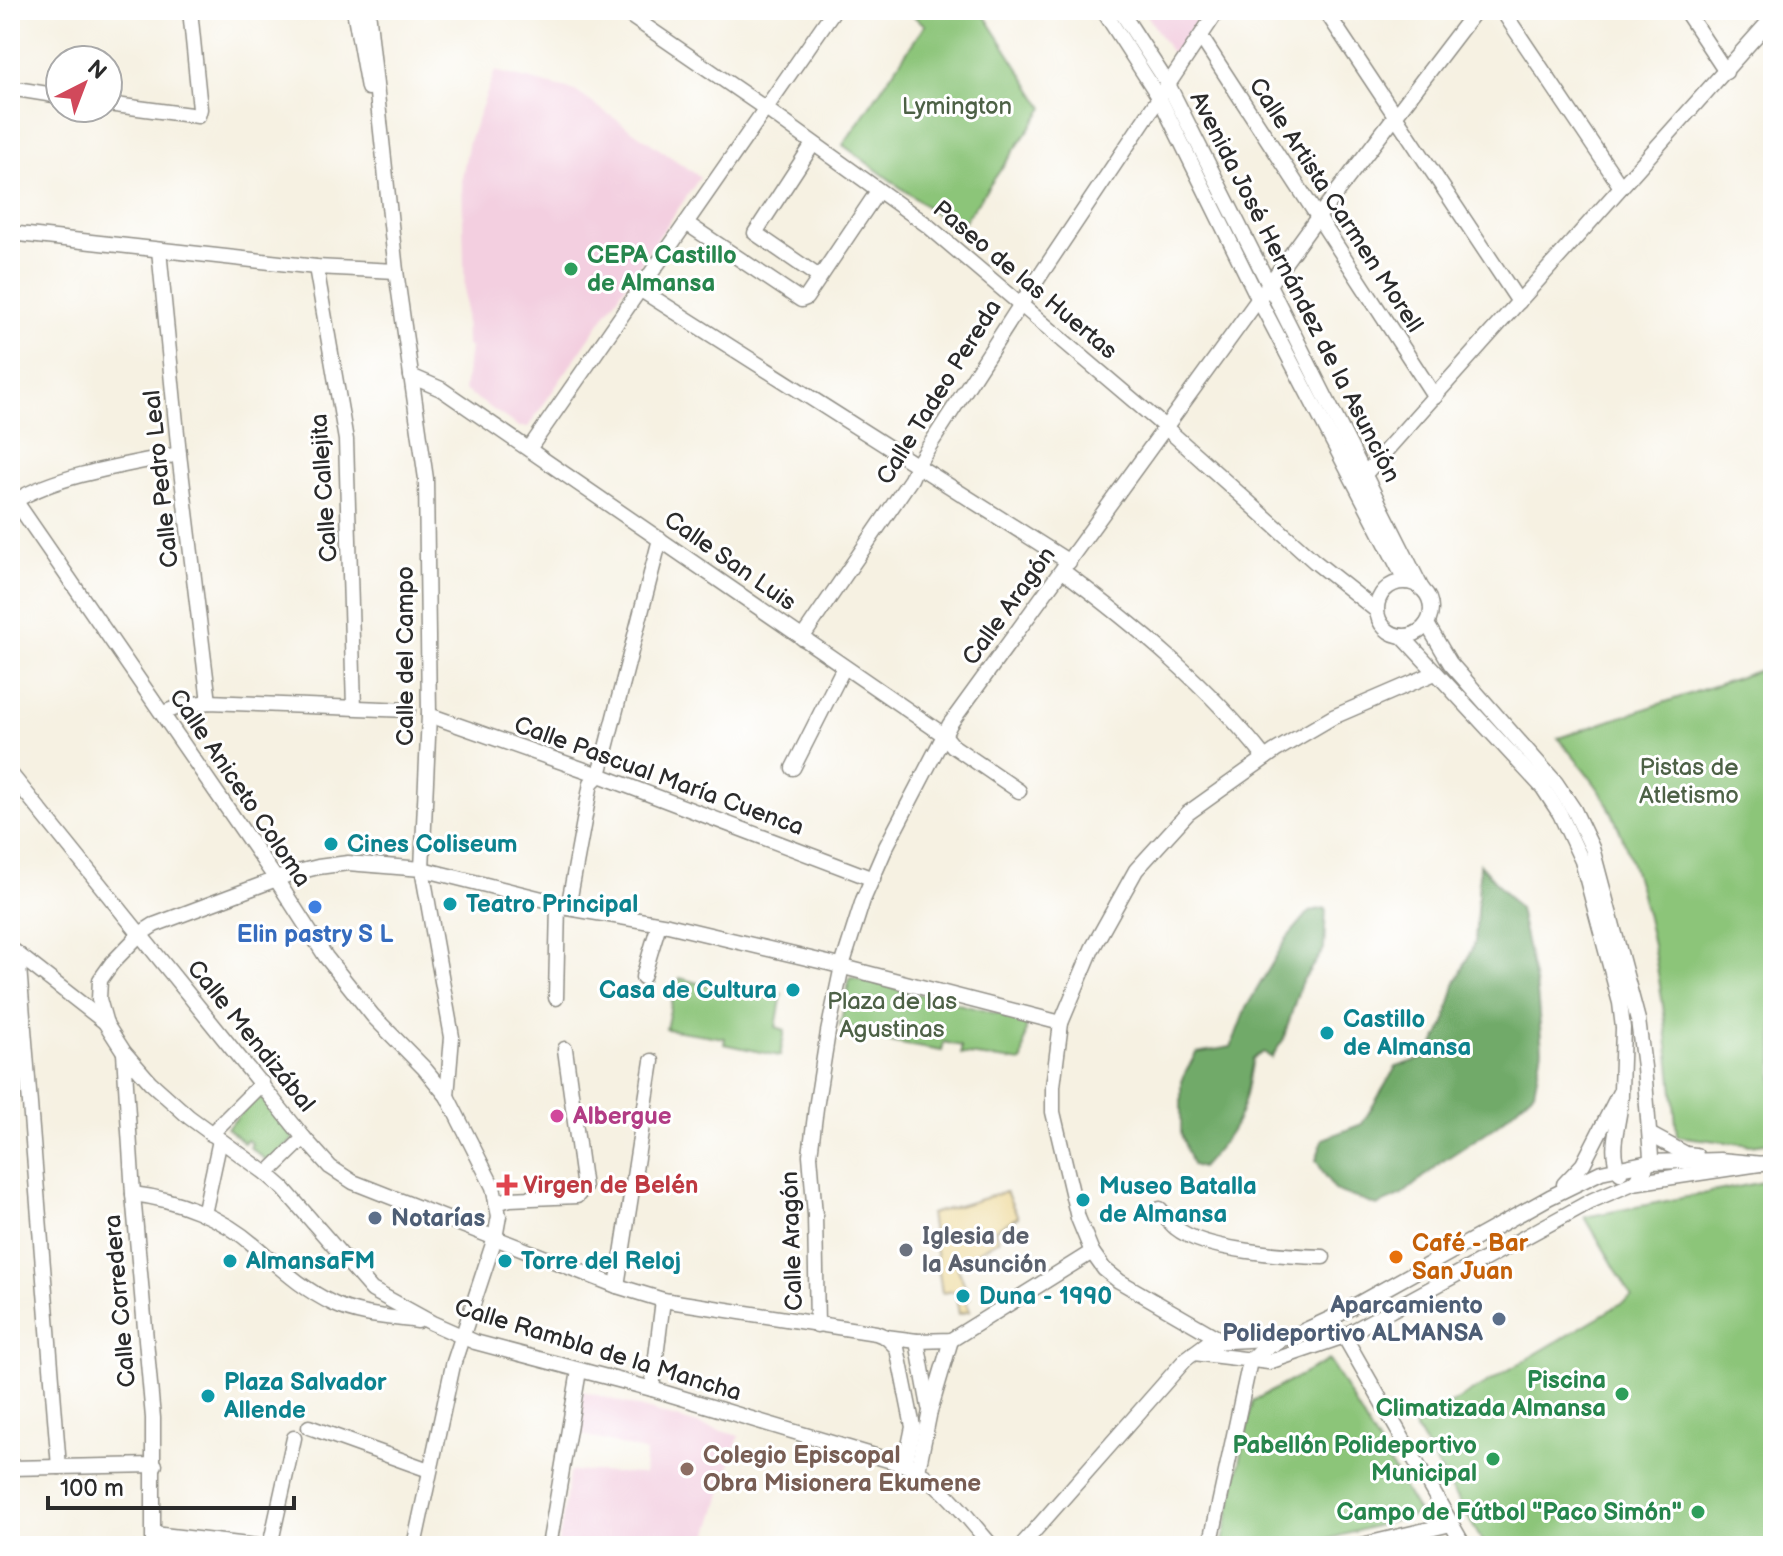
<svg xmlns="http://www.w3.org/2000/svg" width="1783" height="1556" viewBox="0 0 1783 1556" font-family="'Balsamiq Sans',sans-serif">
<rect width="100%" height="100%" fill="#fff"/>
<filter id="ink" filterUnits="userSpaceOnUse"><feTurbulence type="fractalNoise" baseFrequency=".0125" numOctaves="2"/><feDisplacementMap in="SourceGraphic" scale="16" xChannelSelector="R" yChannelSelector="G"/><feConvolveMatrix kernelMatrix="1 2 1 2 8 2 1 2 1" color-interpolation-filters="sRGB"/></filter>
<filter id="wash" filterUnits="userSpaceOnUse"><feTurbulence type="fractalNoise" baseFrequency=".006" numOctaves="4" result="noise"/><feDisplacementMap in="SourceGraphic" scale="32" xChannelSelector="R" yChannelSelector="G"/><feGaussianBlur stdDeviation="1.8" result="paint"/><feColorMatrix in="noise" values="0 0 0 0 0 0 0 0 0 0 0 0 0 0 0 0 0 1.4 0 .05"/><feComposite in="paint" operator="in"/></filter>
<g filter="url(#wash)">
<rect width="100%" height="100%" fill="#f6f1e2"/>
<g fill="#f3cfe0">
<polygon points="1144,10 1204,10 1173,56"/>
<polygon points="495,71 575,91 700,177 528,427 519,427 464,390 470,347 466,346 462,177 469,141"/>
<polygon points="583,1391 739,1436 705,1546 558,1546 570,1471 644,1474 646,1452 576,1433"/>
</g>
<g fill="#8cc579" stroke="#5c7852" stroke-width="2">
<polygon points="905,10 981,10 1044,108 958,230 843,145 925,25"/>
<path d="M1773,666v476l-23,3 -73,-9c-9,-104 -22,-242 -71,-335 -13,-23 -32,-43 -48,-63z"/>
<polygon points="850,977 1027,1021 1022,1062 961,1054 961,1046 944,1042 942,1051 871,1039 871,1033 840,1026"/>
<polygon points="680,978 743,996 746,986 782,994 776,1027 785,1030 780,1056 724,1044 725,1038 666,1029 675,986 677,986"/>
<polygon points="259,1095 294,1139 268,1162 250,1147 252,1144 247,1139 244,1143 227,1128"/>
<polygon points="1773,1180 1773,1546 1485,1546 1414,1426 1632,1297 1585,1217"/>
<polygon points="1329,1360 1419,1514 1303,1546 1222,1546 1253,1401"/>
</g>
<g fill="#71aa69" stroke="#4e6a4a" stroke-width="2">
<polygon points="1480,864 1519,909 1537,992 1542,1050 1534,1091 1496,1126 1443,1161 1402,1195 1377,1206 1334,1190 1316,1160 1323,1139 1362,1124 1396,1067 1427,1057 1444,1026 1455,985 1475,942"/>
<path d="M1326,908l-2,41 -23,34 -18,57 -12,18 -7,-6 -11,6c-10,57 -12,66 -52,110l-9,-3 -11,-31v-53l15,-28 35,-6 15,-39 41,-70 23,-27z"/>
</g>
<polygon fill="#eeda9e" stroke="#8c8264" stroke-width="2" points="1006,1192 1018,1217 994,1230 999,1240 956,1264 970,1298 965,1301 970,1311 959,1314 955,1291 942,1293 930,1214"/>
</g>
<g filter="url(#ink)">
<g fill="none" stroke-linecap="round" stroke-linejoin="round">
<defs>
<g id="street">
<polyline points="354,10 368,88"/>
<polyline points="368,10 396,271 426,479 429,715 422,869 452,1037 447,1096"/>
<polyline points="622,10 766,109 927,225 1166,428 1314,561 1377,611"/>
<polyline points="1103,10 1159,97 1258,298 1406,582"/>
<polyline points="1120,10 1168,84 1422,589"/>
<polyline points="1325,10 1519,302"/>
<polyline points="1502,10 1621,187"/>
<polyline points="1685,10 1726,72"/>
<polyline points="1201,37 1435,397"/>
<polyline points="10,88 60,96"/>
<polyline points="108,104 198,116 200,109 190,10"/>
<polyline points="813,144 755,233 819,277"/>
<polyline points="686,223 801,300 806,298 878,191"/>
<polyline points="10,233 316,267 396,271"/>
<polyline points="159,250 179,454 209,702"/>
<polyline points="316,267 346,440 354,707"/>
<polyline points="641,290 1069,562"/>
<polyline points="411,376 441,389 944,735 953,746 1019,791"/>
<polyline points="529,449 834,10"/>
<polyline points="1365,474 1773,17"/>
<polyline points="10,493 276,879 326,957 373,1016 424,1068 447,1096 493,1187 499,1216 495,1238 453,1365 414,1546"/>
<path d="M15,501c42,-26 115,-37 164,-47"/>
<path d="M1063,571c73,55 145,114 202,187"/>
<circle cx="1404" cy="609" r="27"/>
<polyline points="1427,624 1450,663 1556,783 1574,810 1592,848 1638,1020 1644,1067 1651,1157 1644,1171 1633,1183"/>
<polyline points="1402,636 1543,788 1560,814 1582,861 1620,1003 1623,1028 1621,1090 1583,1164 1564,1184"/>
<polyline points="802,638 911,479 917,465 1021,304 1218,10"/>
<polyline points="163,713 181,706 209,702 408,710"/>
<polyline points="429,715 599,775 873,879"/>
<polyline points="793,768 844,667"/>
<polyline points="10,773 304,1138 330,1167 353,1182 617,1286 663,1300 876,1333 886,1337 897,1348 913,1427 905,1465"/>
<polyline points="568,908 591,783 599,775 660,539"/>
<polyline points="10,948 106,1023"/>
<polyline points="18,954 59,1467"/>
<polyline points="643,977 659,924"/>
<polyline points="556,998 558,903"/>
<polyline points="124,1053 133,1194 153,1418 153,1546"/>
<polyline points="211,1134 262,1083"/>
<polyline points="1651,1135 1686,1154 1696,1155"/>
<path d="M1620,1173c-14,-26 2,-52 1,-81"/>
<polyline points="267,1174 304,1138"/>
<path d="M133,1194c43,5 89,23 122,52 27,23 46,42 79,58 25,12 56,13 84,17"/>
<polyline points="496,1203 510,1199 577,1196 584,1188 565,1049"/>
<path d="M1160,1209c5,6 9,14 16,19 28,23 111,28 147,29"/>
<polyline points="204,1214 220,1140"/>
<polyline points="617,1286 652,1061"/>
<polyline points="817,1325 815,1215 810,1155 816,1108 828,1032 842,966 863,900 886,847 950,724 1318,217 1476,10"/>
<polyline points="1344,1336 1464,1546"/>
<polyline points="886,1337 917,1341 951,1340 1092,1252"/>
<polyline points="1221,1340 1119,1281 1104,1269 1092,1252 1078,1218 1053,1112 1053,1086 1061,1023 1092,949 1136,870 1188,813 1275,751 1333,717 1435,673"/>
<polyline points="917,1341 929,1407"/>
<polyline points="1194,1353 1269,1362 1342,1337 1593,1200 1633,1183 1773,1162"/>
<polyline points="652,1389 663,1300"/>
<polyline points="309,1427 429,1470"/>
<polyline points="10,1468 155,1465"/>
<polyline points="918,1470 930,1411 951,1340"/>
<polyline points="154,1534 257,1546"/>
<polyline points="270,1546 294,1438"/>
<polyline points="549,1546 579,1371"/>
<path d="M992,1546c-26,-29 -50,-65 -87,-81l-253,-76 -177,-47 -43,-19 -60,-33 -88,-101 -17,-15 -78,-57 -39,-35 -26,-30 -18,-28 -7,-25 1,-19 12,-17 28,-29 14,-9 136,-51 28,-7 30,-4 74,6 136,34 10,5 100,17 160,38 233,60"/>
<polyline points="1021,1546 1186,1359 1209,1342 1288,1338 1336,1316 1550,1197 1601,1172 1649,1162 1720,1160 1763,1164"/>
<polyline points="1210,1546 1250,1361 1260,1351 1278,1342"/>
<polyline points="1358,1546 1451,1524"/>
</g>
</defs>
<use href="#street" stroke="#908e86" stroke-width="17"/>
<use href="#street" stroke="#fff" stroke-width="14"/>
</g>
</g>
<g fill="#2e9e5b" stroke="#fff" stroke-width="3">
<circle cx="571" cy="269" r="8"/>
<circle cx="1622" cy="1394" r="8"/>
<circle cx="1493" cy="1459" r="8"/>
<circle cx="1698" cy="1512" r="8"/>
</g>
<g fill="#0f9aa8" stroke="#fff" stroke-width="3">
<circle cx="331" cy="844" r="8"/>
<circle cx="450" cy="904" r="8"/>
<circle cx="793" cy="990" r="8"/>
<circle cx="1327" cy="1033" r="8"/>
<circle cx="1083" cy="1200" r="8"/>
<circle cx="230" cy="1261" r="8"/>
<circle cx="505" cy="1261" r="8"/>
<circle cx="963" cy="1296" r="8"/>
<circle cx="208" cy="1396" r="8"/>
</g>
<circle fill="#3f7fe0" stroke="#fff" stroke-width="3" cx="315" cy="907" r="8"/>
<circle fill="#d1479c" stroke="#fff" stroke-width="3" cx="557" cy="1116" r="8"/>
<path fill="#e0444e" stroke="#fff" stroke-width="3" d="M503 1173h8v8h8v8h-8v8h-8v-8h-8v-8h8z"/>
<g fill="#5c6f8a" stroke="#fff" stroke-width="3">
<circle cx="375" cy="1218" r="8"/>
<circle cx="1499" cy="1319" r="8"/>
</g>
<circle fill="#6b7280" stroke="#fff" stroke-width="3" cx="906" cy="1250" r="8"/>
<circle fill="#e8710a" stroke="#fff" stroke-width="3" cx="1396" cy="1257" r="8"/>
<circle fill="#8d6e63" stroke="#fff" stroke-width="3" cx="687" cy="1469" r="8"/>
<g text-anchor="middle" dominant-baseline="central" stroke-width="6" stroke-linejoin="round" paint-order="stroke">
<g font-size="24" fill="#4d6146" stroke="#fff">
<text x="957" y="106">Lymington</text>
<text x="1689" y="767">Pistas de<tspan x="1689" dy="28">Atletismo</tspan></text>
<text x="892" y="1001">Plaza de las<tspan x="892" dy="28">Agustinas</tspan></text>
</g>
<g font-size="24" fill="#2b2b2b" stroke="#fff">
<text transform="translate(1336 205) rotate(57)">Calle Artista Carmen Morell</text>
<text transform="translate(1025 280) rotate(40)">Paseo de las Huertas</text>
<text transform="translate(1295 287) rotate(63)">Avenida José Hernández de la Asunción</text>
<text transform="translate(939 392) rotate(-58)">Calle Tadeo Pereda</text>
<text transform="translate(161 479) rotate(-96)">Calle Pedro Leal</text>
<text transform="translate(324 488) rotate(-94)">Calle Callejita</text>
<text transform="translate(730 561) rotate(35)">Calle San Luis</text>
<text transform="translate(1009 606) rotate(-54)">Calle Aragón</text>
<text transform="translate(405 656) rotate(-90)">Calle del Campo</text>
<text transform="translate(659 776) rotate(20)">Calle Pascual María Cuenca</text>
<text transform="translate(240 788) rotate(56)">Calle Aniceto Coloma</text>
<text transform="translate(251 1036) rotate(51)">Calle Mendizábal</text>
<text transform="translate(792 1241) rotate(-92)">Calle Aragón</text>
<text transform="translate(120 1301) rotate(-95)">Calle Corredera</text>
<text transform="translate(598 1350) rotate(17)">Calle Rambla de la Mancha</text>
</g>
<g font-size="24" font-weight="bold" fill="#27864d" stroke="#fff" text-anchor="end">
<text x="587" y="255" text-anchor="start">CEPA Castillo<tspan x="587" dy="28">de Almansa</tspan></text>
<text x="1606" y="1380">Piscina<tspan x="1606" dy="28">Climatizada Almansa</tspan></text>
<text x="1477" y="1445">Pabellón Polideportivo<tspan x="1477" dy="28">Municipal</tspan></text>
<text x="1682" y="1512">Campo de Fútbol "Paco Simón"</text>
</g>
<g font-size="24" font-weight="bold" fill="#0d838f" stroke="#fff" text-anchor="start">
<text x="347" y="844">Cines Coliseum</text>
<text x="466" y="904">Teatro Principal</text>
<text x="777" y="990" text-anchor="end">Casa de Cultura</text>
<text x="1343" y="1019">Castillo<tspan x="1343" dy="28">de Almansa</tspan></text>
<text x="1099" y="1186">Museo Batalla<tspan x="1099" dy="28">de Almansa</tspan></text>
<text x="246" y="1261">AlmansaFM</text>
<text x="521" y="1261">Torre del Reloj</text>
<text x="979" y="1296">Duna - 1990</text>
<text x="224" y="1382">Plaza Salvador<tspan x="224" dy="28">Allende</tspan></text>
</g>
<g font-size="24" font-weight="bold" fill="#366cbe" stroke="#fff">
<text x="315" y="934">Elin pastry S L</text>
</g>
<g font-size="24" font-weight="bold" fill="#b23c85" stroke="#fff" text-anchor="start">
<text x="573" y="1116">Albergue</text>
</g>
<g font-size="24" font-weight="bold" fill="#be3a42" stroke="#fff" text-anchor="start">
<text x="523" y="1185">Virgen de Belén</text>
</g>
<g font-size="24" font-weight="bold" fill="#4e5e75" stroke="#fff" text-anchor="start">
<text x="391" y="1218">Notarías</text>
<text x="1483" y="1305" text-anchor="end">Aparcamiento<tspan x="1483" dy="28">Polideportivo ALMANSA</tspan></text>
</g>
<g font-size="24" font-weight="bold" fill="#5b616d" stroke="#fff" text-anchor="start">
<text x="922" y="1236">Iglesia de<tspan x="922" dy="28">la Asunción</tspan></text>
</g>
<g font-size="24" font-weight="bold" fill="#c56008" stroke="#fff" text-anchor="start">
<text x="1412" y="1243">Café - Bar<tspan x="1412" dy="28">San Juan</tspan></text>
</g>
<g font-size="24" font-weight="bold" fill="#785e54" stroke="#fff" text-anchor="start">
<text x="703" y="1455">Colegio Episcopal<tspan x="703" dy="28">Obra Misionera Ekumene</tspan></text>
</g>
</g>
<rect width="1783" height="1556" fill="none" stroke="#fff" stroke-width="40"/>
<g transform="translate(84 84) rotate(42)"><circle r="38" fill="#ffffff" stroke="#aaaaaa" stroke-width="2"/>
<path d="M0-6L14 30L0 20L-14 30Z" fill="#d1495b"/>
<text y="-12" font-size="22" font-weight="bold" text-anchor="middle" fill="#2b2b2b">N</text>
</g>
<path d="M48 1496v12h246v-12" fill="none" stroke="#2b2b2b" stroke-width="4"/>
<text x="60" y="1496" font-size="24" fill="#2b2b2b" stroke="#ffffff" stroke-width="6" paint-order="stroke">100 m</text>
</svg>
